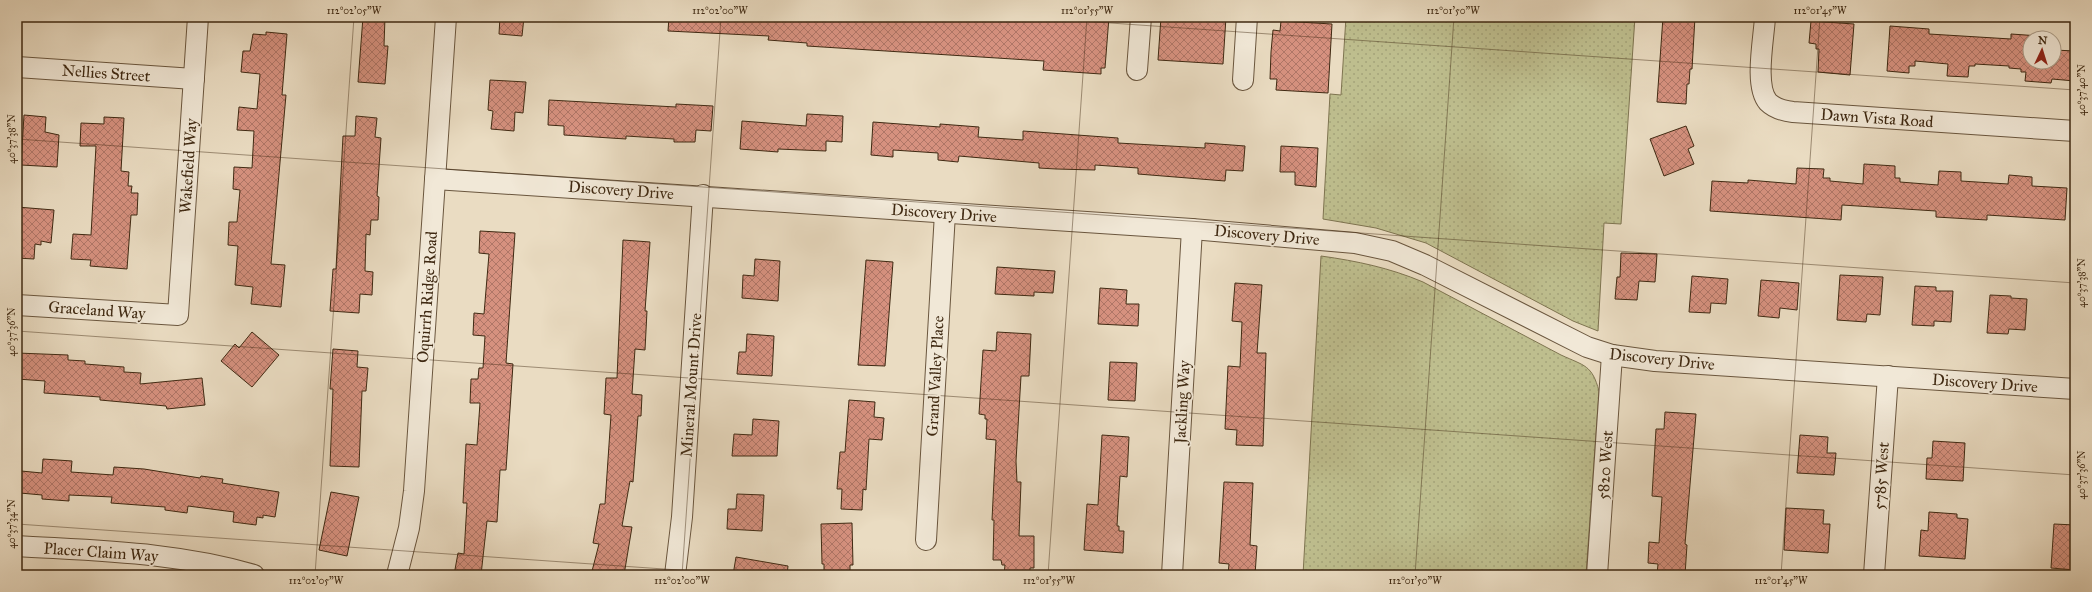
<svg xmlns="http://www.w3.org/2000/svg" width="2092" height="592" viewBox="0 0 2092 592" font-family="'IM FELL Great Primer',serif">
<defs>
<pattern id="grass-dots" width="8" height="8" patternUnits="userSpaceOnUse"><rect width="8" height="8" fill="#bebe8e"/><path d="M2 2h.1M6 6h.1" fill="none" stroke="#a4a379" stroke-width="1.8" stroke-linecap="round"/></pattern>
<pattern id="building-cross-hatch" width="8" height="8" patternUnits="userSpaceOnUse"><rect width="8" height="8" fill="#d6917f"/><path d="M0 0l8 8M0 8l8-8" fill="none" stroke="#af7667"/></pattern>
</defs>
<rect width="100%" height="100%" fill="#eadcc2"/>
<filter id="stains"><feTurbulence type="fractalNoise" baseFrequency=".005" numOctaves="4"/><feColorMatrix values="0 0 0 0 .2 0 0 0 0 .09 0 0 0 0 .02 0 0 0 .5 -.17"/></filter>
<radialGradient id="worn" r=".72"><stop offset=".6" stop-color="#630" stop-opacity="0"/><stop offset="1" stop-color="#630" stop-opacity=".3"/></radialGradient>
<g fill="url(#grass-dots)" stroke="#7e7450">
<polygon points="1346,17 1635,17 1621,224 1604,223 1598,331 1573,321 1426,243 1376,228 1323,219 1330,94 1341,95"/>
<path d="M1321,256c36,5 69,12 102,26l138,73c24,11 31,10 38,36l-13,184h-283z"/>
</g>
<g fill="url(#building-cross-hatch)" stroke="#3f2912">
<polygon points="363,17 385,17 384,46 388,46 385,84 358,82"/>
<polygon points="500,17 524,17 522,36 499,34"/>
<polygon points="669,17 1109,17 1105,68 1101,68 1101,74 1043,70 1044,61 807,46 807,43 768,40 769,36 668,31"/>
<polygon points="1161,17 1226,17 1223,64 1158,60"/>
<polygon points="1663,17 1695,17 1692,69 1690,69 1689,84 1687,84 1686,104 1657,102"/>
<polygon points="1281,21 1332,24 1328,93 1276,90 1277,79 1270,79 1271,52 1273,30 1280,31"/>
<polygon points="1811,21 1854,24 1850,75 1818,72 1819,49 1816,49 1816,44 1809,43"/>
<polygon points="1890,26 1929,29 1929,34 2011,39 2011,34 2054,37 2054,41 2054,38 2030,38 2030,62 2054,62 2054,50 2075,51 2075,81 2052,79 2051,83 2025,81 2026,72 2021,72 2021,69 2009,68 2009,66 1975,64 1975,66 1969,66 1968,77 1947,76 1948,64 1915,61 1915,66 1909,66 1909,73 1887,71"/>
<polygon points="266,32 287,34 282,95 286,95 271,264 285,265 281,307 251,304 253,287 235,285 238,246 228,245 229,222 237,222 240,190 233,189 234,167 252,168 254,131 237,130 239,107 257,109 260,74 241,72 243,51 250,51 253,34 266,35"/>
<polygon points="490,80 526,82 523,113 515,112 514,131 491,129 493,111 488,110"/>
<polygon points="549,100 676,107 676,104 713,106 711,131 696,130 695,142 674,142 674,139 626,136 626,139 564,135 564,126 548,125"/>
<polygon points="807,114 843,116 842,142 826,141 826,151 778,149 778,152 740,149 742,121 806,126"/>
<polygon points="24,115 46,117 45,132 59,135 57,167 21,165"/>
<polygon points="356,116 377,118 375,137 381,138 377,196 379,197 378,220 371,220 370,235 366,234 365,271 373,272 372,295 360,294 359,313 330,311 333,269 336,269 343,136 355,136"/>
<polygon points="104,117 124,118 121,171 129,172 128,186 132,186 131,193 138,193 137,215 131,215 127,269 90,266 91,260 71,259 73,234 91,235 96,146 80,146 81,123 104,124"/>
<polygon points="873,122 940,127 940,124 979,127 978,137 1023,140 1023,131 1118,138 1118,143 1205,148 1205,143 1245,146 1243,171 1226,170 1225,181 1138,174 1138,168 1095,165 1095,170 1056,169 1039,168 1039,163 959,156 958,162 938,160 938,153 893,150 893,157 871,155"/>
<polygon points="1686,126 1694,146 1688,149 1694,164 1664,176 1650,139"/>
<polygon points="1281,146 1318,148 1316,187 1295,185 1295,172 1280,172"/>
<polygon points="1864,164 1895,166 1895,178 1900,178 1900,182 1938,185 1939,171 1961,172 1961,181 2008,184 2009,175 2032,177 2032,186 2067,188 2065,220 1987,215 1987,220 1936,217 1936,211 1842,205 1841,220 1710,211 1712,181 1748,183 1748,180 1796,184 1797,168 1824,169 1823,178 1830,178 1830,181 1863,184"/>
<polygon points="17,207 54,210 51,243 41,241 41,245 35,244 34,259 17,258"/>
<polygon points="480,231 515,233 506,363 513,364 506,470 500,470 497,522 487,521 481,575 454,575 458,553 464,554 467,503 463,503 466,444 477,445 480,403 470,403 471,379 478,379 479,368 483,368 485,336 473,335 474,313 484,314 489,254 479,253"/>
<polygon points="623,240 650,242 645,311 647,311 645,350 635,349 632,394 642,395 641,416 638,416 633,482 630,481 622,526 632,527 624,575 591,575 599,544 593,543 600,504 605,504 611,415 604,414 606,378 617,378"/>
<polygon points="1621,253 1657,254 1655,282 1639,281 1637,300 1615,299 1617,277 1620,277"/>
<polygon points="755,259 780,261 778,301 742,298 743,275 754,276"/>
<polygon points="866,260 893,262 885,366 858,365"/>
<polygon points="997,267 1055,271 1053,293 1034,292 1034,296 995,294"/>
<polygon points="1840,275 1883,277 1880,315 1867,314 1866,322 1837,320"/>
<polygon points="1692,276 1728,279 1726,304 1711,303 1710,313 1689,312"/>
<polygon points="1761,280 1799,283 1797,310 1780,308 1779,318 1758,316"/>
<polygon points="1235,283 1262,285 1257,353 1266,353 1263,446 1236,445 1237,430 1225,429 1228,366 1240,367 1242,322 1232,321"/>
<polygon points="1915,286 1936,287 1936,291 1953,291 1951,322 1934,321 1934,326 1912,325"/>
<polygon points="1100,288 1127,290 1126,304 1139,304 1138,326 1098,324"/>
<polygon points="1990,295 2011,296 2011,298 2027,299 2025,330 2009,329 2008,334 1987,333"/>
<polygon points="252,332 279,355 252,387 221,361 235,344 239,348"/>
<polygon points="997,332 1031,334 1029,376 1021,376 1016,461 1017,482 1021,482 1019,536 1034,536 1034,568 1030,568 1030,575 1004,575 1005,565 1002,565 1001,560 993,560 994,520 992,520 996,440 986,439 987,419 985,419 985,415 979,414 983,350 996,351"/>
<polygon points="747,334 774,336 772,376 737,374 739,352 746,352"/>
<polygon points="333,349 358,351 357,367 368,368 366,391 362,391 359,467 330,466 333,389 330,389"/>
<polygon points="17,353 68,355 68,360 85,361 85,364 124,367 124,372 141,373 140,384 202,378 205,405 167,409 166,406 100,400 100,397 44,393 45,381 17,379"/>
<polygon points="1110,362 1137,363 1135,401 1108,400"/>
<polygon points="849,400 875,402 874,417 884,418 882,440 869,439 866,490 863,489 862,510 841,509 842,489 837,489 840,452 845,452"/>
<polygon points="1665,412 1696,414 1685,544 1687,545 1685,575 1657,575 1658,564 1648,563 1649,542 1659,543 1662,497 1652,496 1656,429 1664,429"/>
<polygon points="753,419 779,421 777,456 732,456 734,434 752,435"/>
<polygon points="1102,435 1129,437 1127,477 1120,476 1117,526 1119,526 1119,531 1124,531 1123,553 1084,550 1087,504 1098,505"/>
<polygon points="1800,435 1828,437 1827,453 1836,453 1834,475 1797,473"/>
<polygon points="1933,441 1965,443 1963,481 1926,479 1927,458 1932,458"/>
<polygon points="43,459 72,461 71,472 113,475 114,467 144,469 200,478 201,476 223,479 222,483 279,492 275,517 263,515 263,518 257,517 256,525 233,522 234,512 188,506 187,513 165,510 165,507 111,503 112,497 69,495 69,501 42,499 42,495 20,493 21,471 42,473"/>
<polygon points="1224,482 1253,483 1250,545 1257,546 1255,575 1228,575 1229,564 1219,563"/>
<polygon points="331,492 359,497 347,556 319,550"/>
<polygon points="737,494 764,495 762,531 727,529 728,509 736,509"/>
<polygon points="1786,508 1824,510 1823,524 1830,524 1828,553 1784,550"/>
<polygon points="1929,512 1957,514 1957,518 1968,519 1965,559 1919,556 1921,530 1928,531"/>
<polygon points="852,523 853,565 850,565 850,575 824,575 824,564 822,564 821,524"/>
<polygon points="2054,524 2075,525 2075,570 2051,568"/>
<polygon points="736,557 788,566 787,575 733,575"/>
</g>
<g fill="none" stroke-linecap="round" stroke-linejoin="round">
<defs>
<g id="street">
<path d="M1765,17c-1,21 -11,69 3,85 7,7 16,9 25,10l282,19"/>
<polyline points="17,67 194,79"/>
<polyline points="1137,70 1141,17"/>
<polyline points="1243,80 1247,17"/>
<polyline points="435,179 1192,229 1355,243 1392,251 1425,265 1587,347 1612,355 1655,361 2075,389"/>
<polyline points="17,305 178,315 198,17"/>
<polyline points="926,540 945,213"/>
<path d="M17,546c80,5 160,6 237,29"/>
<polyline points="397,575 409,528 414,491 446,17"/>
<polyline points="675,575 682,517 703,195"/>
<polyline points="1172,575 1192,229"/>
<polyline points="1597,575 1612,355"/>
<polyline points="1874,575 1888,376"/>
</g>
</defs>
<use href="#street" stroke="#6a563e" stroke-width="22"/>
<use href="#street" stroke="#f1e8d7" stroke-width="20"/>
</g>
<path fill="none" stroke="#3f2912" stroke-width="1" stroke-opacity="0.45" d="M1024,17l1051,73M17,139l2058,144M17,331l2058,144M17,524l733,51M315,575l39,-558M682,575l39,-558M1048,575l39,-558M1415,575l39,-558M1781,575l39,-558"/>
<g text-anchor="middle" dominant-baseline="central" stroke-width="3.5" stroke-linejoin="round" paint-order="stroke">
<g font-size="16" fill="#3f2912" stroke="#f1e8d7">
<text transform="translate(106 73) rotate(4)">Nellies Street</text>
<text transform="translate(1877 118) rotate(4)">Dawn Vista Road</text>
<text transform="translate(188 166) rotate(-86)">Wakefield Way</text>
<text transform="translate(621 190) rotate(4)">Discovery Drive</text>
<text transform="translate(944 213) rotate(4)">Discovery Drive</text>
<text transform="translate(1267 235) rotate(5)">Discovery Drive</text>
<text transform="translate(427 297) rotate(-86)">Oquirrh Ridge Road</text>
<text transform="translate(97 310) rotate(4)">Graceland Way</text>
<text transform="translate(1662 359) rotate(6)">Discovery Drive</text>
<text transform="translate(935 376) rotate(-87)">Grand Valley Place</text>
<text transform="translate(1985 383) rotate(4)">Discovery Drive</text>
<text transform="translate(691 385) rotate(-86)">Mineral Mount Drive</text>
<text transform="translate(1182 402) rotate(-87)">Jackling Way</text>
<text transform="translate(1605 465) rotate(-86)">5820 West</text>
<text transform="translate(1881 476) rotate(-86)">5785 West</text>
<text transform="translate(101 552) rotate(4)">Placer Claim Way</text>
</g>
</g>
<rect width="2092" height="592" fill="none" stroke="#eadcc2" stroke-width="44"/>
<g transform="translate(2042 50) rotate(4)"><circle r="19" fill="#f1e8d7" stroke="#aa9c88"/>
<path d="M0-3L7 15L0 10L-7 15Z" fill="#8f2418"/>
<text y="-6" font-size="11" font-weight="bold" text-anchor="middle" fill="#3f2912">N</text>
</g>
<rect x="22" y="22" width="2048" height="548" fill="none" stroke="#3f2912" stroke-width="1.5"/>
<g font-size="10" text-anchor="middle" fill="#3f2912">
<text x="354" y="14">112°02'05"W</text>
<text x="720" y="14">112°02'00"W</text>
<text x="1087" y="14">112°01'55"W</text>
<text x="1453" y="14">112°01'50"W</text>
<text x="1820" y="14">112°01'45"W</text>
<text transform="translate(2081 90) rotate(-90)" y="4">40°37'40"N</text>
<text transform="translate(11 139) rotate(-90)" y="4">40°37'38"N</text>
<text transform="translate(2081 283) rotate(-90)" y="4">40°37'38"N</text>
<text transform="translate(11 332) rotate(-90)" y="4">40°37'36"N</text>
<text transform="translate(2081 475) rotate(-90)" y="4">40°37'36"N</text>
<text transform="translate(11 524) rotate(-90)" y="4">40°37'34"N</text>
<text x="316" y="584">112°02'05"W</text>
<text x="682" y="584">112°02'00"W</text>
<text x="1049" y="584">112°01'55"W</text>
<text x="1415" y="584">112°01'50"W</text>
<text x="1781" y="584">112°01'45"W</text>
</g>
<rect width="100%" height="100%" filter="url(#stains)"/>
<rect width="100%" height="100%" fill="url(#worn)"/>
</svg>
